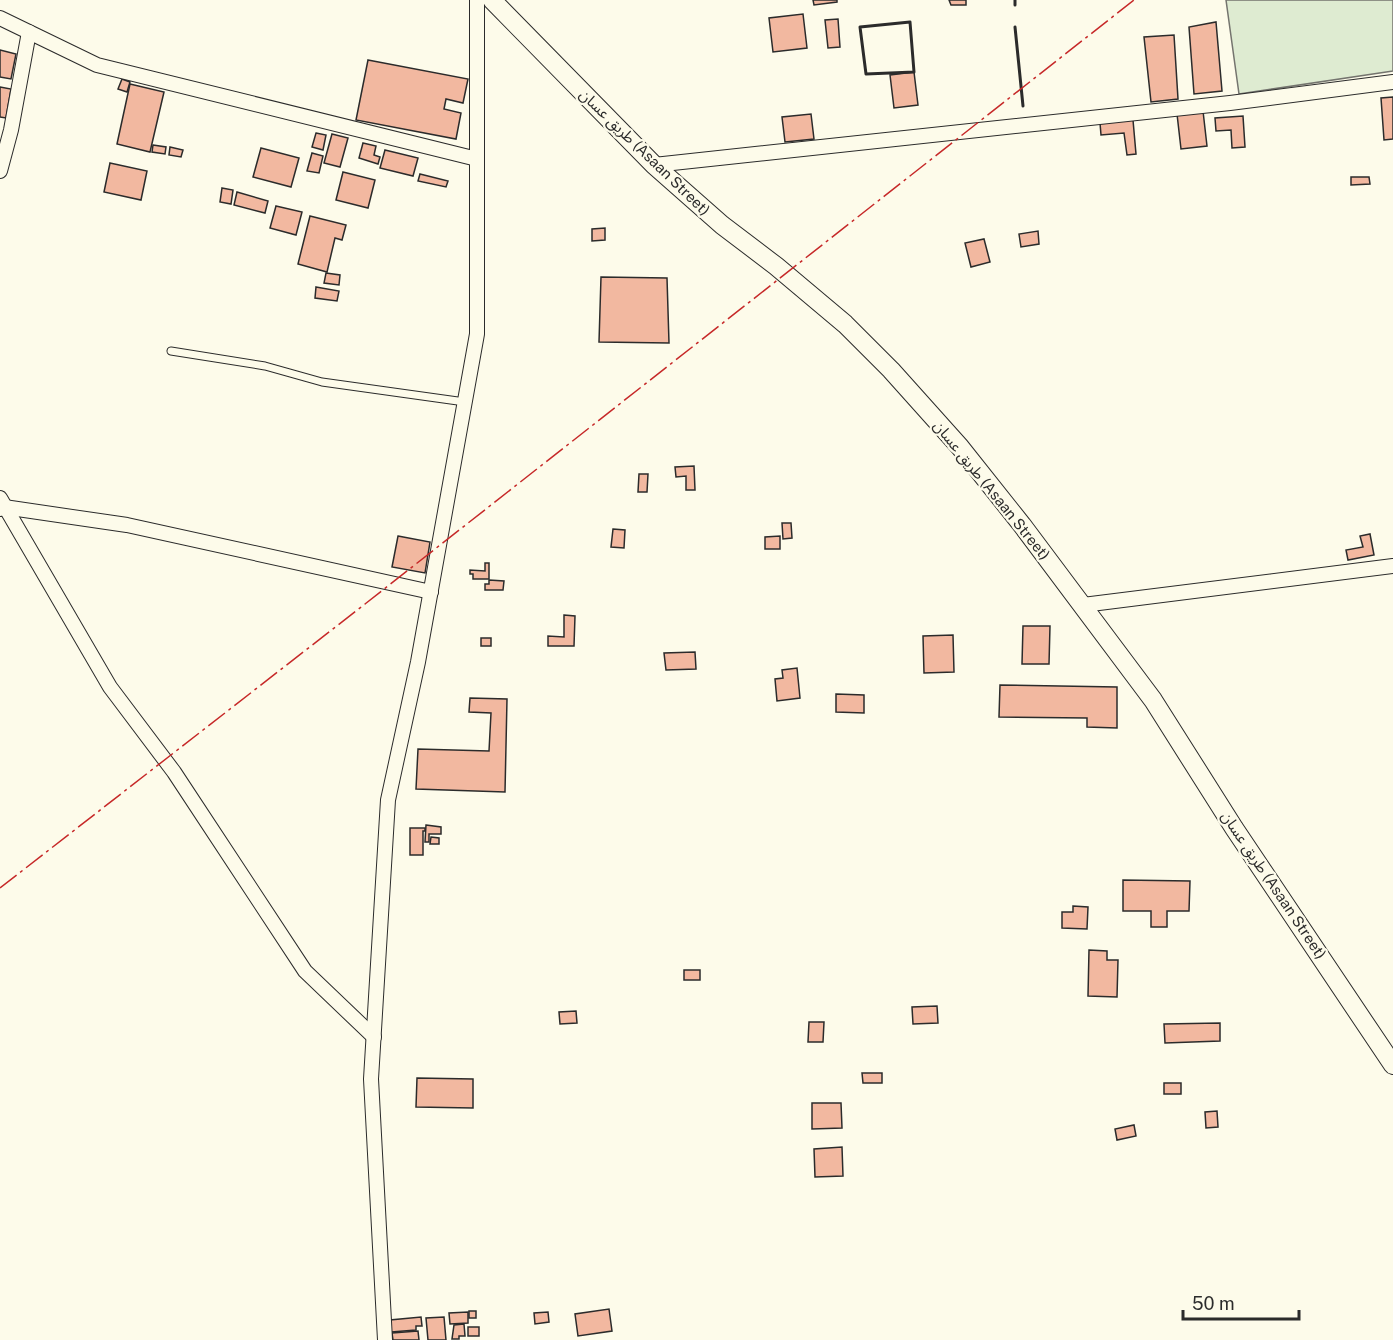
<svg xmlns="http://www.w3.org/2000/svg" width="1393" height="1340" viewBox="0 0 1393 1340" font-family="'Public Sans','Noto Sans Arabic',sans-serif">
<rect width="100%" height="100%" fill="#fdfbea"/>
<polygon fill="#deebd1" stroke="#74746e" stroke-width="1.5" points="1226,0 1393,0 1393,71 1239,94"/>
<g fill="#f2b8a0" stroke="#2b2b2b" stroke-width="1.5">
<polygon points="813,0 837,0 837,2 814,5"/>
<polygon points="949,0 966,0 966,5 951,5"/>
<polygon points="803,14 807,48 773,52 769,18"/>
<polygon points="838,19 840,47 828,48 825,20"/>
<polygon points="1216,22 1222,91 1194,94 1189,27"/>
<polygon points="1174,35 1178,99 1151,102 1144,37"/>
<polygon points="0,50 16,54 11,79 0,77"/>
<polygon points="368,60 468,79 463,103 446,99 444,109 461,113 456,139 356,120"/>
<polygon points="914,72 918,105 894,108 890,75"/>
<polygon points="122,79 130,82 127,92 118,89"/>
<polygon points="130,84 164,92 150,152 117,144"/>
<polygon points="0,87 11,89 6,118 0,117"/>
<polygon points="1393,97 1393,139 1384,140 1381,98"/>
<polygon points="1203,111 1207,146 1181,149 1177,114"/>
<polygon points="811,114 814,139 785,142 782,117"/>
<polygon points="1243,116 1245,147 1232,148 1231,130 1216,131 1215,118"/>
<polygon points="1133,120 1136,154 1127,155 1124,133 1101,135 1100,123"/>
<polygon points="316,133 326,135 323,150 312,147"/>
<polygon points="332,134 348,138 340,167 324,163"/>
<polygon points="363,143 376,146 374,155 380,157 378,164 359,158"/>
<polygon points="153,145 166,147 165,154 152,152"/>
<polygon points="170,147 183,150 181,157 169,155"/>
<polygon points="261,148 299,158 291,187 253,177"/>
<polygon points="385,150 418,158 413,176 380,168"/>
<polygon points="312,153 323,156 319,173 307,171"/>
<polygon points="110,163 147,171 141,200 104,192"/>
<polygon points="343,172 375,180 368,208 336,200"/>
<polygon points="420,174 448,181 446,187 418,181"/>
<polygon points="1351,177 1369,177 1370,184 1351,185"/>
<polygon points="222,188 233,190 231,204 220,202"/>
<polygon points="237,192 268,201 265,213 234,205"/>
<polygon points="276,206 302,212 296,235 270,228"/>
<polygon points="310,216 346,225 342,240 335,238 327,272 298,264"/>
<polygon points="605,228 605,240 592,241 592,229"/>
<polygon points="1038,231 1039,244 1021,247 1019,234"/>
<polygon points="984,239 990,262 971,267 965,243"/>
<polygon points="326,273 340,275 339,285 324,283"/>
<polygon points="601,277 667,278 669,343 599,342"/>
<polygon points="316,287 339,291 337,301 315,298"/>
<polygon points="694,466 695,490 686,490 686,476 676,477 675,467"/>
<polygon points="639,474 648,474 647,492 638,492"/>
<polygon points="782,523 791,523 792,538 783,539"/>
<polygon points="613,529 625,530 624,548 611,547"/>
<polygon points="1370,534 1374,555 1348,560 1346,550 1363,547 1360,536"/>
<polygon points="398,536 430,542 425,573 392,567"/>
<polygon points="780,536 780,549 765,549 765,537"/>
<polygon points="485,563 489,563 489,579 473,579 473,574 470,574 470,570 485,571"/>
<polygon points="489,580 504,581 503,590 485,590 485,584 489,584"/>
<polygon points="564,615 575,616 574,646 548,646 548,636 564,637"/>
<polygon points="1023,626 1050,626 1049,664 1022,664"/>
<polygon points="953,635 954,672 924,673 923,636"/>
<rect x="481" y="638" width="10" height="8"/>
<polygon points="695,652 696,669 666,670 664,653"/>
<polygon points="797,668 800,698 777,701 775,679 783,678 782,670"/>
<polygon points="1000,685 1117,687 1117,728 1087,727 1087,718 999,717"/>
<polygon points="836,694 864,695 864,713 836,712"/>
<polygon points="470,698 507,699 505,792 416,789 418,749 489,751 491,713 469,712"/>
<polygon points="426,825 441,827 441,834 429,834 429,842 425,842"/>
<polygon points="410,828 425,828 425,831 423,831 423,855 410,855"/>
<polygon points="431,837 439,838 439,844 430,844"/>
<polygon points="1123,880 1190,881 1189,911 1167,911 1167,927 1151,927 1151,911 1123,911"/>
<polygon points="1073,906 1088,907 1087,929 1062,928 1062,912 1073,912"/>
<polygon points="1089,950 1107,951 1107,960 1118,960 1117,997 1088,996"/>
<rect x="684" y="970" width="16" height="10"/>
<polygon points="937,1006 938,1023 913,1024 912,1007"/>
<polygon points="576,1011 577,1023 560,1024 559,1012"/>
<polygon points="809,1022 824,1022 823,1042 808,1042"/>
<polygon points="1220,1023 1220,1041 1165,1043 1164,1024"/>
<polygon points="862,1073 882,1073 882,1083 863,1083"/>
<polygon points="417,1078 473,1079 473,1108 416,1107"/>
<rect x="1164" y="1083" width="17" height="11"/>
<polygon points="812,1103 841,1103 842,1128 812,1129"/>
<polygon points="1217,1111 1218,1127 1206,1128 1205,1112"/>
<polygon points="1134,1125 1136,1136 1117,1140 1115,1129"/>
<polygon points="842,1147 843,1176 815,1177 814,1149"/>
<polygon points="609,1309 612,1331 578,1336 575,1314"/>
<rect x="469" y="1311" width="7" height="7"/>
<polygon points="468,1312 468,1323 450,1324 449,1313"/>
<polygon points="548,1312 549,1322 535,1324 534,1313"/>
<polygon points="421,1317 422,1326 416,1326 416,1330 391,1332 390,1320"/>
<polygon points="444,1317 446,1340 428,1340 426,1318"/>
<polygon points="464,1324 465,1336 459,1336 459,1339 452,1339 454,1325"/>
<rect x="468" y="1327" width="11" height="9"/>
<polygon points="418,1331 419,1340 393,1340 392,1333"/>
</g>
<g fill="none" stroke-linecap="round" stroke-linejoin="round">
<defs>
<polyline id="service" points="171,351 265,366 322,382 465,402"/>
<g id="minor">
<polyline points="0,18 97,65 477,159"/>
<polyline points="654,165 1230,103 1393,82"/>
<polyline points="0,171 11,130 29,32"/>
<polyline points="0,498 110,687 174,772 305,971 374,1037"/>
<polyline points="0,509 4,507 127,525 431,592"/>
<polyline points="1083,605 1393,566"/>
<polyline points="385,1340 371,1079 388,800 418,662 477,334 477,0"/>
</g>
<polyline id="tertiary" points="492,0 654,165 722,225 776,266 845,324 891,370 960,447 1022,525 1153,700 1234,828 1393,1065"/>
</defs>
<use href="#service" stroke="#2b2b2b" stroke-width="9"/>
<use href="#minor" stroke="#2b2b2b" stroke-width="16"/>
<use href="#tertiary" stroke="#2b2b2b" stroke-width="20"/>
<use href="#service" stroke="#fdfbea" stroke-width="7"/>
<use href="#minor" stroke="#fdfbea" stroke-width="14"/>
<use href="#tertiary" stroke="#fdfbea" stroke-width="18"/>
<g stroke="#2b2b2b" stroke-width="3">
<polyline points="1015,0 1015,5"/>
<polygon points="910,22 914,72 866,74 860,27"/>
<polyline points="1015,27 1023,106"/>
</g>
<polyline stroke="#c62828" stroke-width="1.5" stroke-dasharray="21 4.5 3 4.5" stroke-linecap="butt" points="0,888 365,604 1134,0"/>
</g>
<g text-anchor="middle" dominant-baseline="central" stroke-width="4.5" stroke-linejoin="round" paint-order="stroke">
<g font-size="15" fill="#2b2b2b" stroke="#fdfbea">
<text transform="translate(645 152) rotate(44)">طريق عسان (Asaan Street)</text>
<text transform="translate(992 490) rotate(51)">طريق عسان (Asaan Street)</text>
<text transform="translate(1274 885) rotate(56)">طريق عسان (Asaan Street)</text>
</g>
</g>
<path d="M1183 1310v9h116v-9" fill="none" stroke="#2b2b2b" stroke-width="3"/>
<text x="1192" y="1310" font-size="18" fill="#2b2b2b" stroke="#fdfbea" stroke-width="4.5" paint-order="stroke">50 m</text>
</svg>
